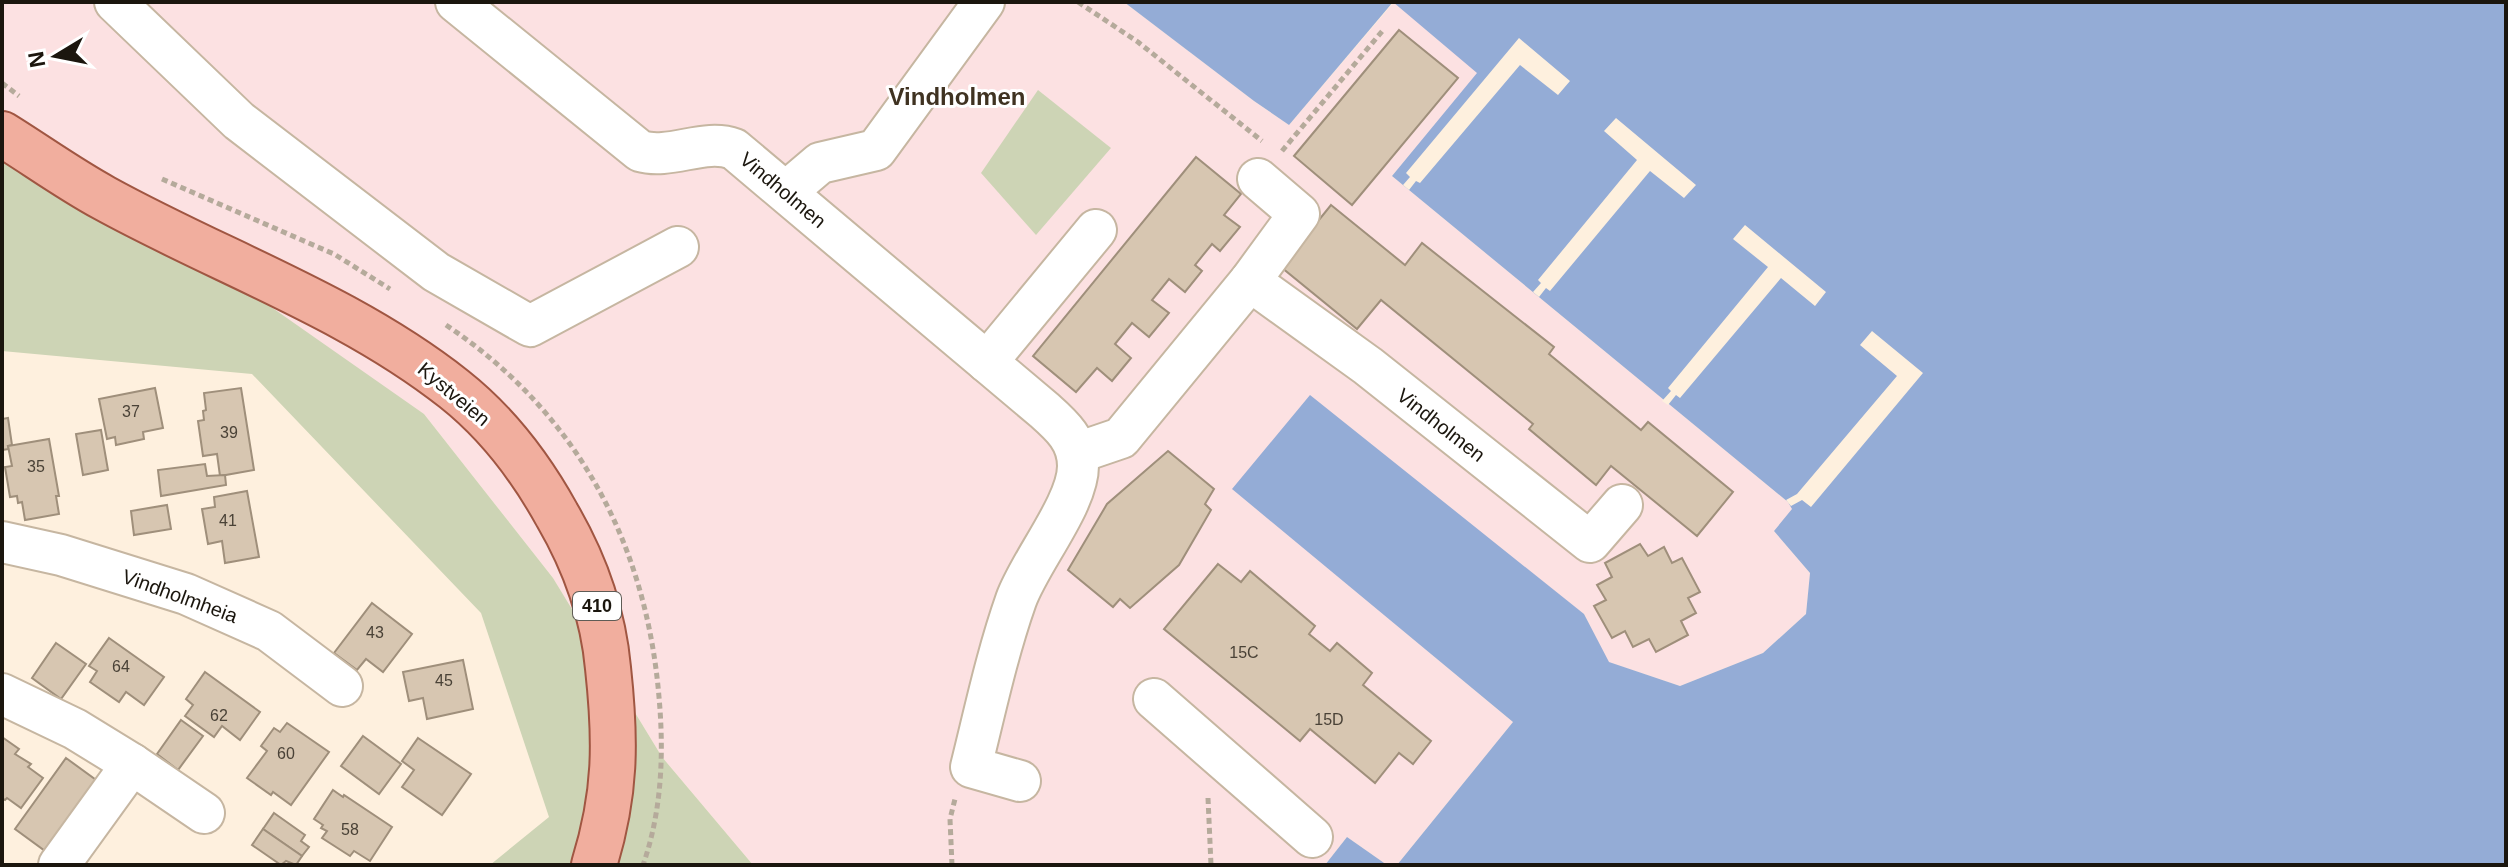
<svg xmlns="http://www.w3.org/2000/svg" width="2508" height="867" viewBox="0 0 2508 867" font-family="Arial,sans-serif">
<rect width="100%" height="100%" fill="#fef0de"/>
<polygon fill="#fce1e2" points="2,2 1124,2 1254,101 1289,125 1394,2 1478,73 1392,176 1788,502 1793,509 1774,531 1810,573 1806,614 1763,653 1680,686 1608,662 1584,614 1233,489 1513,722 1397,865 1387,865 1347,837 1325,865 753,865 662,757 553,578 424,414 66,202 2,159"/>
<g fill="#cdd4b5">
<polygon points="1038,90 1111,148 1036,235 981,173"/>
<polygon points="2,159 66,202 254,295 424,414 553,578 662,757 753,865 490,865 549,817 481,613 252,374 2,351"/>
</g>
<g fill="#94acd6">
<polygon points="1124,2 1393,2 1289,125 1254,101"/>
<polygon points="1393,2 2506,2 2506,865 1397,865 1513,722 1232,489 1310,395 1584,614 1609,662 1680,686 1763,653 1806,614 1810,573 1774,531 1792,509 1788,502 1392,176 1477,73"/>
<polygon points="1347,837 1387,865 1325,865"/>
</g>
<g fill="#fef0de">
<polygon points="1519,38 1570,81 1558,95 1520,65 1420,183 1416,181 1409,190 1403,185 1410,177 1406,173"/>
<polygon points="1616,118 1696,185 1684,198 1650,171 1550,291 1546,288 1539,297 1533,292 1541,283 1538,280 1637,160 1604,131"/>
<polygon points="1745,225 1826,292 1815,306 1781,278 1680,398 1676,395 1668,405 1662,401 1671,391 1668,388 1768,267 1733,239"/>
<polygon points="1872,331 1923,373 1811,507 1802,500 1791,506 1786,500 1797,494 1897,376 1860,345"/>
</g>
<g fill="#d7c6b1" stroke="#9f8f7b" stroke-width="2">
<polygon points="1399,30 1458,78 1352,205 1294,156"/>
<polygon points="1196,157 1241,194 1224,215 1240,227 1220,251 1212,244 1195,265 1202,271 1185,292 1169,279 1152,300 1169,313 1149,337 1132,323 1115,344 1131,358 1112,381 1097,368 1076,392 1033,356"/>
<polygon points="1331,205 1405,265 1422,243 1554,347 1549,354 1641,430 1648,422 1733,492 1697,536 1611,466 1596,485 1529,429 1533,424 1381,300 1357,329 1281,267"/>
<polygon points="155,388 163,428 143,432 144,439 116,445 115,437 107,439 99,399"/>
<polygon points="241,388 254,470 220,476 217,454 203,456 198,421 204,420 203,411 206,410 204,393"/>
<polygon points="8,418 12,445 8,446 9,449 2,450 2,419"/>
<polygon points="101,430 108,470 83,475 76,434"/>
<polygon points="49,439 59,496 56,496 59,514 25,520 22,502 18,503 17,496 10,497 5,467 12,466 8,446"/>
<polygon points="1168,451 1214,489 1205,504 1211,510 1179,565 1130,608 1120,599 1113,607 1068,570 1107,504"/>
<polygon points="205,464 207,476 225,475 226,485 161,496 158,470"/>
<polygon points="247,491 259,557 225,563 222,541 208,544 202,509 215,507 214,497"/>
<polygon points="167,505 171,529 134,535 131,511"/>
<polygon points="1640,544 1648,556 1664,547 1672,563 1682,558 1700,592 1688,598 1696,613 1681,621 1688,635 1656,652 1649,639 1633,647 1625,631 1612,638 1594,606 1606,600 1597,585 1612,577 1605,563"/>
<polygon points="1218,564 1241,582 1250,571 1315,626 1309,634 1330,651 1337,643 1372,673 1363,685 1431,741 1413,764 1399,753 1375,783 1310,729 1300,741 1164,629"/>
<polygon points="372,603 412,634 383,672 366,659 357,670 334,653"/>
<polygon points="109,638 164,677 144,705 126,692 119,702 90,682 97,671 89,666"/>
<polygon points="56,643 86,664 61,699 32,678"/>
<polygon points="463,660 473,709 427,719 423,698 409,701 403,672"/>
<polygon points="205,672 260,712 240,740 222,726 214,737 185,716 193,705 186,699"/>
<polygon points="181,720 203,736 178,770 157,754"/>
<polygon points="287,723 329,752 291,805 273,792 271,795 247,778 267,751 261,746 274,728 280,732"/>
<polygon points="363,736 401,764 379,794 341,766"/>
<polygon points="2,737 19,749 15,754 31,764 28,767 43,778 21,808 7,798 5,800 2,798"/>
<polygon points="418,738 471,774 442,815 402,787 414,770 402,761"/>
<polygon points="66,758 103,785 52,856 15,829"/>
<polygon points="333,790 343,797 344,795 392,827 370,861 354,851 350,856 322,838 327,831 321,828 323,825 314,819"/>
<polygon points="274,813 305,835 301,841 309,847 302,856 263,829"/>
<polygon points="263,829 302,856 296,865 286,861 281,865 252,845"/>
</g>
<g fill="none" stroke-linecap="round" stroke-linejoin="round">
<defs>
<g id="minor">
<polyline points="115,2 239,121 436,272 530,326 678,247"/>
<path d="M456,2l184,149c31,9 64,-13 94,-2l310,261c18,16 34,30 34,56 0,38 -48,95 -62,134 -19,54 -31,111 -45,167l49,14"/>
<polyline points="787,191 820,163 876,150 984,2"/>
<polyline points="1250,281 1368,366 1590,542 1622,505"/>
<polyline points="987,362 1096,230"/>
<polyline points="1077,453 1121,438 1250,281 1299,214 1258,179"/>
<polyline points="2,542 61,555 186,594 269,631 342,686"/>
<polyline points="2,694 75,729 132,764 204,813"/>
<polyline points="1154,699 1312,837"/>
<polyline points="59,865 132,764"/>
</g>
<path id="major" d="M2,134c34,21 67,45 102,64 116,64 245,108 350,191 43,34 77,79 103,126 28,48 46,98 51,153 8,73 8,126 -14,197"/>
</defs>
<use href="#minor" stroke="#c6b6a1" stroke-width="44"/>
<use href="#major" stroke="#a05642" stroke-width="48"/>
<g stroke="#b5aa9b" stroke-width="5" stroke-dasharray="6 4" stroke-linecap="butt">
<polyline points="1078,2 1138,42 1262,141"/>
<polyline points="2,83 19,96"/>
<polyline points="1282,151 1384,29"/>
<polyline points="162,179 334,254 390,289"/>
<path d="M446,325c130,87 200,217 213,372 5,56 3,114 -16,168"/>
<polyline points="1208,798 1211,865"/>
<polyline points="952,865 950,819 955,799"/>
</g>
<use href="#minor" stroke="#fff" stroke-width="40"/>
<use href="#major" stroke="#f1ae9e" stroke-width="44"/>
</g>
<g text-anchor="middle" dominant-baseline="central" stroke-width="6" stroke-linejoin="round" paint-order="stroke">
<g font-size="16" fill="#4a4237">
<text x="131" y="411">37</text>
<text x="229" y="432">39</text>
<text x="36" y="466">35</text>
<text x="228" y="520">41</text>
<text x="375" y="632">43</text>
<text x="1244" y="652">15C</text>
<text x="121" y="666">64</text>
<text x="444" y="680">45</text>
<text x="219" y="715">62</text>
<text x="1329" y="719">15D</text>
<text x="286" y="753">60</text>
<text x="350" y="829">58</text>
</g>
<rect fill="#fff" stroke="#5f5c56" stroke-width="2" x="573" y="592" width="48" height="28" rx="6"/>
<g font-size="18" font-weight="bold" fill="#1b160e">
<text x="597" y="606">410</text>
</g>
<g font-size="20" fill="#1b160e" stroke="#fff">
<text transform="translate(783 190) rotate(40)">Vindholmen</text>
<text transform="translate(454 394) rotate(40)">Kystveien</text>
<text transform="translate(1441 425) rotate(38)">Vindholmen</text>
<text transform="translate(180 596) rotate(20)">Vindholmheia</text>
</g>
<g font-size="24" font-weight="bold" fill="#3f3221" stroke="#fff">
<text x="957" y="96">Vindholmen</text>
</g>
</g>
<rect width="2508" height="867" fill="none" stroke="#1b160e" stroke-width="8"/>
<g transform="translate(56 56) rotate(260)" stroke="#ffffff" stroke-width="6" paint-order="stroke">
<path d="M0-6L14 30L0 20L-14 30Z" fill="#1b160e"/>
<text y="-12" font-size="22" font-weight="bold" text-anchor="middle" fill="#1b160e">N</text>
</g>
</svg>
